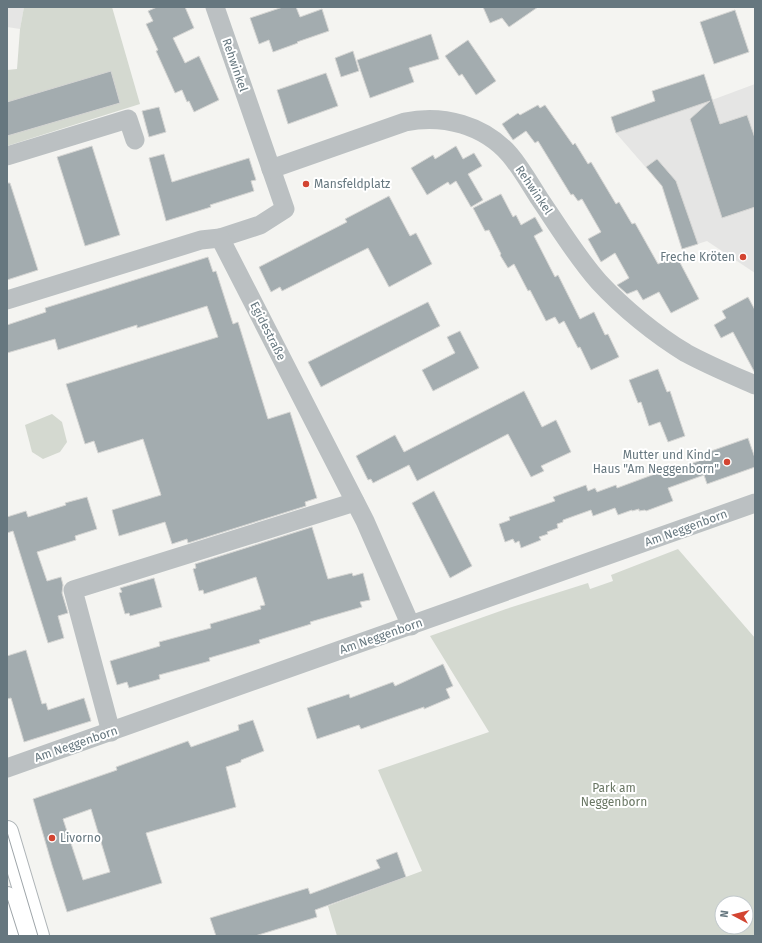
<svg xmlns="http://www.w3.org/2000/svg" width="762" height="943" viewBox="0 0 762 943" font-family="'Fira Sans',sans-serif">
<rect width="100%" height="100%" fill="#f4f4f1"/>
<g fill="#e5e5e4">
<polygon points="7,7 24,7 20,29 7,27"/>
<polygon points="755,84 755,273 707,241 682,249 662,186 616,133 611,117 655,101 712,100"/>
</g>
<g fill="#d4d9d0" fill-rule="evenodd">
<polygon points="24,7 112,7 140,104 7,146 7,70 17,69 20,29"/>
<polygon points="52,414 62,422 67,442 60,452 43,459 32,452 25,425"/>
<path d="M678,549l77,89v298h-418l-9,-30 94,-35 -44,-101 111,-38 -59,-96 76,-27 82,-26 2,6 23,-8 -2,-6zM722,903h24v24h-24z"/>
</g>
<g fill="#a3acaf" stroke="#d5d5d3" fill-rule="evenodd">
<polygon points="157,7 185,7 194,28 173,38 185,63 199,56 219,100 194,112 189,101 187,102 182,90 175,93 156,51 158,50 146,24 153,21 148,11"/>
<polygon points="283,7 296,7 300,17 322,9 329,31 297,42 298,43 273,52 269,40 259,44 250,18"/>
<polygon points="483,7 538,7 509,27 502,18 490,23"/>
<polygon points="735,10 749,52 714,64 700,22"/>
<polygon points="431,34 439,59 409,68 414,82 370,98 357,60"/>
<polygon points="468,40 496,81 476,95 462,74 459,76 445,56"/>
<polygon points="353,51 359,71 341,77 335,58"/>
<polygon points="111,71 120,103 7,136 7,102"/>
<polygon points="326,73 338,106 288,124 277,90"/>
<polygon points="704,74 720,124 747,115 755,138 755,207 722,218 690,119 710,101 616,133 611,117 655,101 652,91"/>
<polygon points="538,105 540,108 545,105 573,145 575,143 588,164 591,162 616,204 619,202 632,224 635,223 658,264 676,255 699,299 671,313 659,292 643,300 637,290 627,294 617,285 629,278 615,253 601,262 588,239 601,232 582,199 578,201 573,194 571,195 538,141 535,143 526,131 513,140 502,124 518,113 520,115"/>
<polygon points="159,107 166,132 149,137 142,111"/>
<polygon points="92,146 120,235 85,246 57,157"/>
<polygon points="456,146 463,159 474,153 482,166 468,174 483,200 471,207 456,181 450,185 448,182 427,195 411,168 433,155 435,159"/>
<polygon points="164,154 172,182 249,158 256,180 251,181 254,191 210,205 211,207 166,221 149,158"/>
<polygon points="657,159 676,181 698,244 682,249 662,186 646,167"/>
<polygon points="7,183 10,183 38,270 7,280"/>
<polygon points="501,194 513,217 516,215 521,225 535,217 543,231 534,236 555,277 558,275 580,319 594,312 605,335 608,334 619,357 591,370 580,347 578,348 564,321 559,324 555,317 546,321 530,290 528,291 514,264 508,268 500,255 501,254 489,230 485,231 473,208"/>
<polygon points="389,196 410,236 416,233 432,264 389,287 368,248 282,291 280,287 271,292 259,267 347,222 345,219"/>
<polygon points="208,257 213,272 216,271 233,324 238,322 268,419 290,412 317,498 305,502 306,506 188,543 187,539 172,544 165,522 119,536 112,510 161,495 143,439 98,453 94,441 85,444 66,384 218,337 207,306 137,328 137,325 58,350 55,339 7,353 7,325 46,312 45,308"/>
<polygon points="748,297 755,310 755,373 733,332 721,338 714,325 726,318 722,311"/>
<polygon points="428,302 440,326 321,387 308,362"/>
<polygon points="460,331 479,368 433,391 422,370 455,353 447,337"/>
<polygon points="658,369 667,392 670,391 685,436 668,442 660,422 649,426 641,402 638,403 629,380"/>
<polygon points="524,391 542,427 556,420 571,452 541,466 544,471 531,477 508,434 417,481 409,465 373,483 371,479 368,480 356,456 395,435 404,452"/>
<polygon points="748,438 755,458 755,467 707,484 704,475 668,488 673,501 646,511 645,510 639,511 639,509 632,511 632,510 618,515 615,508 593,516 591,510 563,520 563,522 557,524 558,528 547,532 548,534 539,537 541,540 521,548 519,541 515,543 513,539 505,542 499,524 510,520 509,517 555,501 553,497 586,485 588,491 595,488 597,492 616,485 617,488 663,471 664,473 699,461 697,456"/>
<polygon points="434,491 472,566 450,578 412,503"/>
<polygon points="87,497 97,529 75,536 76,540 37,552 47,581 61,577 63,585 62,593 68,613 58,616 64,638 48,643 13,531 7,533 7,517 26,511 28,517 66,505 65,503"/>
<polygon points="312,527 328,579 352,573 353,576 363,573 370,600 360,602 362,607 310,622 311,624 259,640 260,643 209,658 210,661 159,675 160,679 129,688 127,682 117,685 110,661 160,646 159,642 211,628 210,624 261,609 260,606 265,605 256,577 204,594 203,590 199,591 193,569 196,568 195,564"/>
<polygon points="154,578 162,607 130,616 129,613 125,614 119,593 122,592 120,588"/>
<polygon points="26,650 42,704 46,703 48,710 84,698 91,721 24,742 11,698 7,699 7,656"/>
<polygon points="443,664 453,686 446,689 450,698 424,709 424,707 361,729 359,725 317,739 307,708 349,694 350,698 393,682 395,686"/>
<path d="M253,720l11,31 -23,9v2l-15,5 10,40 -90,26 16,50 -95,29 -15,-47 -19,-66 84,-29 -1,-3 72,-26 3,6 48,-17 -1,-5zM91,809l19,63 -27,8 -20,-61z"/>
<polygon points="397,852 406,877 315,910 317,917 255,936 216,936 210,918 308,888 310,894 380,868 376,860"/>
</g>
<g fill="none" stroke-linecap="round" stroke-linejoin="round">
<defs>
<g id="secondary">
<polyline points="7,832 38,936"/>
<polyline points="7,898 19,936"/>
</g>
</defs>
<use href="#secondary" stroke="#aeb4b7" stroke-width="24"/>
<g stroke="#bbc0c2" stroke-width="19">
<polyline points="215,7 285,209 260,225 220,238"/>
<polyline points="7,156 128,119 135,140"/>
<path d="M271,169l134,-47c38,-8 79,3 105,33 11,13 20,29 29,43 19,28 37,58 60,84 24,26 57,53 87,71 22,12 46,22 69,32"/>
<polyline points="7,300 201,240 220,238 365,521 411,626"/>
<polyline points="111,732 73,590 355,502"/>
<polyline points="7,768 755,503"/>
</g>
<use href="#secondary" stroke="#fff" stroke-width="22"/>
<g stroke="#9da4a8" stroke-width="1">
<polyline points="7,832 38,936"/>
<polyline points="7,898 19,936"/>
</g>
</g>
<g fill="#d34431" stroke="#fff" stroke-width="1.5">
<circle cx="306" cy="184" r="4"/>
<circle cx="743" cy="257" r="4"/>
<circle cx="727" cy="462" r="4"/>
<circle cx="52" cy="838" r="4"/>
</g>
<g text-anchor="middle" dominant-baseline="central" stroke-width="4" stroke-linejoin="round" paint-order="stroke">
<g font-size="12" fill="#66777f" stroke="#fff">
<text transform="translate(235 65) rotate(71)">Rehwinkel</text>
<text transform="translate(534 190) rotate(56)">Rehwinkel</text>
<text transform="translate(268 331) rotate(63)">Egidestraße</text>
<text transform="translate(686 528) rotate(-20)">Am Neggenborn</text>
<text transform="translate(381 636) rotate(-19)">Am Neggenborn</text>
<text transform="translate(76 744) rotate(-19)">Am Neggenborn</text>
</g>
<g font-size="12" fill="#66777f" stroke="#fff" text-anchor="start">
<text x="314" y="184">Mansfeldplatz</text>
<text x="735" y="257" text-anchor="end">Freche Kröten</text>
<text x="719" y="455" text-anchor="end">Mutter und Kind -<tspan x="719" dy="14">Haus "Am Neggenborn"</tspan></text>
<text x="60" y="838">Livorno</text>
</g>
<g font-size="12" fill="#6a7764" stroke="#fff">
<text x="614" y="788">Park am<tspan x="614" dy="14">Neggenborn</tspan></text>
</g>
</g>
<rect width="762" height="943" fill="none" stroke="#66777f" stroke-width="16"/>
<g transform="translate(734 915) rotate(277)"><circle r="19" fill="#ffffff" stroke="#c2c9cc"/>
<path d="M0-3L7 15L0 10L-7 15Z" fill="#d34431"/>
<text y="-6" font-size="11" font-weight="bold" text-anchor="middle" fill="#66777f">N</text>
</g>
</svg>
